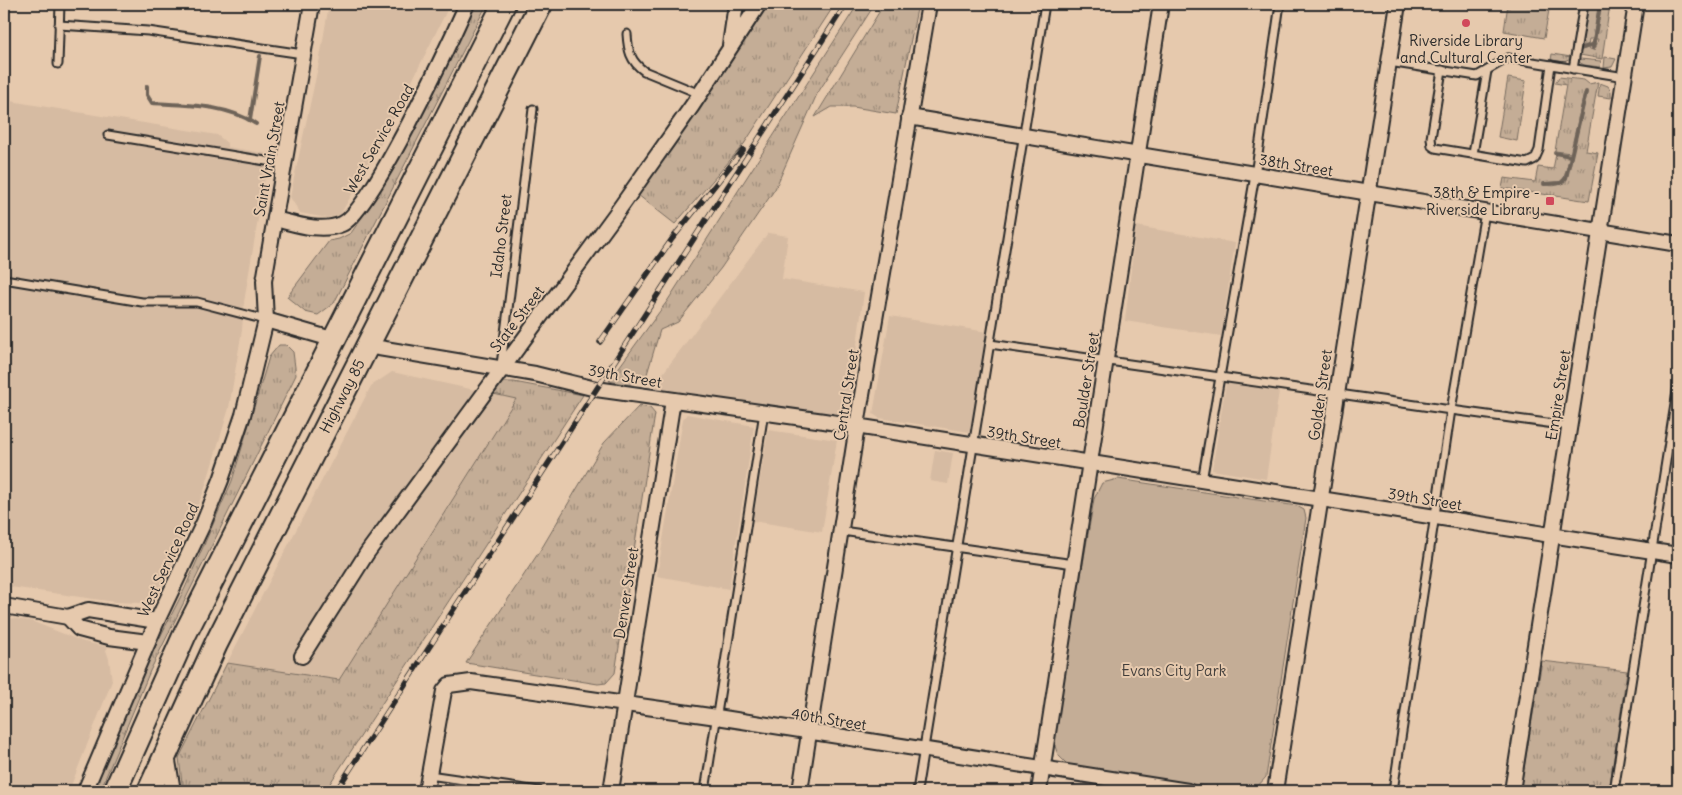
<svg xmlns="http://www.w3.org/2000/svg" width="1682" height="795" viewBox="0 0 1682 795" font-family="Delius,sans-serif">
<defs>
<pattern id="grass-tufts" width="24" height="20" patternUnits="userSpaceOnUse" patternTransform="scale(1.25)"><rect width="24" height="20" fill="#c4ad96"/><path d="M3 7l-1-3M5 7V3M7 7l1-3M15 17l-1-3M17 17v-4M19 17l1-3" fill="none" stroke="#9f8d7b"/></pattern>
</defs>
<rect width="100%" height="100%" fill="#e6c9ad"/>
<filter id="ink" filterUnits="userSpaceOnUse"><feTurbulence type="fractalNoise" baseFrequency=".02" numOctaves="2"/><feDisplacementMap in="SourceGraphic" scale="10" xChannelSelector="R" yChannelSelector="G"/><feConvolveMatrix kernelMatrix="1 2 1 2 8 2 1 2 1" color-interpolation-filters="sRGB"/></filter>
<g filter="url(#ink)">
<g fill="#d6bba2">
<polygon points="329,4 450,4 382,142 340,215 327,218 300,213 290,197 320,58"/>
<polygon points="4,100 217,135 227,143 227,147 269,154 244,302 242,330 229,408 204,491 165,579 157,593 141,603 115,602 4,586"/>
<polygon points="1136,226 1235,243 1221,336 1125,321"/>
<polygon points="768,233 788,236 782,279 864,292 849,405 846,412 840,414 652,388"/>
<polygon points="890,316 987,332 970,432 879,418 873,414"/>
<polygon points="392,372 516,399 339,680 227,663 371,386"/>
<polygon points="1226,383 1279,391 1266,479 1212,470"/>
<polygon points="687,414 754,426 729,589 657,576 683,419"/>
<polygon points="768,430 837,440 822,532 753,521"/>
<polygon points="935,450 953,453 948,484 930,481"/>
<polygon points="4,617 31,621 84,642 108,647 106,650 109,659 112,681 69,791 4,791"/>
</g>
<g fill="url(#grass-tufts)" stroke="#786c60">
<polygon points="475,4 487,4 334,303 318,315 305,312 287,297 329,241 339,239 351,233 365,213 421,115"/>
<polygon points="767,4 835,4 744,144 675,224 638,195"/>
<polygon points="858,4 875,4 817,94 775,189 721,268 678,322 660,330 647,374 629,385 609,381 668,300"/>
<polygon points="884,4 918,4 896,114 853,107 832,107 815,117"/>
<polygon points="1508,4 1549,10 1544,38 1504,31"/>
<polygon points="1588,4 1599,4 1593,39 1589,39 1588,46 1581,48"/>
<polygon points="1602,4 1610,4 1602,59 1580,55 1581,50 1588,48 1595,51 1598,39 1595,39"/>
<polygon points="1552,54 1571,57 1571,59 1564,62 1551,60"/>
<polygon points="1605,57 1616,59 1612,67 1604,68"/>
<polygon points="1580,59 1601,61 1600,67 1584,65 1579,62"/>
<path d="M1559,77l25,3 5,4 9,-2 -12,69 12,2 -9,48 -87,-13 2,-10 31,4 3,-15 15,2 3,-15 14,3 -7,24 -20,3c9,3 19,3 24,-7l20,-84 -1,-2 -2,2 -13,60 -16,-2 11,-66 -11,-2z"/>
<polygon points="1508,78 1526,81 1517,141 1498,137"/>
<polygon points="1600,83 1608,86 1611,91 1611,98 1598,96"/>
<polygon points="279,345 286,345 293,352 296,375 150,671 100,791 92,791 154,649 185,588 232,481 269,357"/>
<polygon points="502,382 514,382 583,395 325,791 183,791 179,758 227,663 339,680 516,399 489,393"/>
<polygon points="639,406 650,408 655,414 615,673 606,683 598,684 466,663 543,546 604,443"/>
<polygon points="1542,661 1627,671 1609,791 1520,791"/>
</g>
<polygon fill="#c4ad96" stroke="#786c60" points="1118,479 1297,506 1304,510 1306,518 1266,777 1257,787 1237,791 1067,764 1058,755 1053,740 1094,499 1102,483"/>
<g fill="none" stroke-linecap="round" stroke-linejoin="round">
<g stroke="#6e6359" stroke-width="4">
<polyline points="1593,48 1600,4"/>
<polyline points="1580,49 1594,44"/>
<path d="M147,86v9l5,8c34,2 74,1 104,21"/>
<polyline points="250,120 260,56"/>
<polyline points="1555,153 1571,156"/>
<polyline points="1544,184 1561,183 1566,178 1586,92"/>
</g>
<defs>
<g id="service">
<polyline points="59,25 148,31 303,54"/>
<path d="M627,34c1,16 3,27 17,37l56,23"/>
<polyline points="1389,62 1477,76 1508,58 1625,77"/>
<polyline points="58,64 60,4"/>
<polyline points="1573,69 1584,4"/>
<polyline points="1442,70 1431,138 1432,146 1435,148 1527,163 1535,159 1539,150 1551,65"/>
<polyline points="108,135 284,164"/>
<polyline points="1473,154 1487,71"/>
<polyline points="4,279 142,302 197,302 266,320"/>
<polyline points="990,344 1451,410 1485,212"/>
<polyline points="501,365 533,109"/>
<polyline points="1202,481 1255,175 1280,4"/>
<polyline points="842,531 1074,564"/>
<polyline points="429,775 539,791"/>
<polyline points="705,791 764,412"/>
<polyline points="917,791 1045,4"/>
<polyline points="1393,791 1451,410 1569,426"/>
<polyline points="1614,791 1678,385"/>
</g>
<g id="minor">
<polyline points="730,45 736,4"/>
<polyline points="909,117 1678,244"/>
<path d="M275,219c21,5 46,14 67,5 29,-12 109,-184 125,-220"/>
<polyline points="266,320 335,340"/>
<polyline points="367,346 535,374 596,389 824,421 1678,555"/>
<polyline points="4,606 68,617 88,610 157,621"/>
<polyline points="68,617 79,629 109,637 148,642"/>
<polyline points="302,656 367,553 615,215 692,106 759,4"/>
<polyline points="167,755 173,791"/>
<polyline points="85,791 157,621 204,522 221,480 243,415 266,320 264,281 312,4"/>
<polyline points="426,791 444,691 449,685 471,682 717,717 1188,791"/>
<polyline points="611,791 673,400"/>
<polyline points="800,791 860,407 929,4"/>
<polyline points="1039,791 1161,4"/>
<polyline points="1275,791 1398,4"/>
<polyline points="1512,791 1636,4"/>
</g>
<g id="trunk">
<polyline points="115,791 185,634 504,4"/>
<polyline points="149,791 216,644 541,4"/>
</g>
</defs>
<use href="#service" stroke="#2b2b2b" stroke-width="11"/>
<use href="#minor" stroke="#2b2b2b" stroke-width="18"/>
<use href="#trunk" stroke="#2b2b2b" stroke-width="26"/>
<use href="#service" stroke="#e6c9ad" stroke-width="7"/>
<use href="#minor" stroke="#e6c9ad" stroke-width="14"/>
<use href="#trunk" stroke="#e6c9ad" stroke-width="22"/>
<defs>
<g id="rail">
<polyline points="600,342 672,239 743,150"/>
<polyline points="336,791 846,4"/>
</g>
</defs>
<use href="#rail" stroke="#2b2b2b" stroke-width="5.5"/>
<use href="#rail" stroke="#e6c9ad" stroke-width="4" stroke-dasharray="11" stroke-linecap="butt"/>
</g>
</g>
<g fill="#d1495b" stroke="#e6c9ad" stroke-width="2">
<circle cx="1466" cy="23" r="5"/>
<rect x="1545" y="196" width="10" height="10" rx="2.5"/>
</g>
<g text-anchor="middle" dominant-baseline="central" stroke-width="4" stroke-linejoin="round" paint-order="stroke">
<g font-size="15" fill="#2b2b2b" stroke="#e6c9ad">
<text x="1466" y="40">Riverside Library<tspan x="1466" dy="17">and Cultural Center</tspan></text>
<text x="1540" y="192" text-anchor="end">38th &amp; Empire -<tspan x="1540" dy="17">Riverside Library</tspan></text>
</g>
<g font-size="15" fill="#2b2b2b" stroke="#e6c9ad">
<text transform="translate(379 139) rotate(-60)">West Service Road</text>
<text transform="translate(269 159) rotate(-80)">Saint Vrain Street</text>
<text transform="translate(1296 165) rotate(9)">38th Street</text>
<text transform="translate(501 236) rotate(-83)">Idaho Street</text>
<text transform="translate(517 319) rotate(-53)">State Street</text>
<text transform="translate(625 376) rotate(10)">39th Street</text>
<text transform="translate(1086 380) rotate(-81)">Boulder Street</text>
<text transform="translate(846 395) rotate(-81)">Central Street</text>
<text transform="translate(1320 395) rotate(-82)">Golden Street</text>
<text transform="translate(1558 395) rotate(-81)">Empire Street</text>
<text transform="translate(342 396) rotate(-63)">Highway 85</text>
<text transform="translate(1024 437) rotate(9)">39th Street</text>
<text transform="translate(1425 499) rotate(9)">39th Street</text>
<text transform="translate(168 560) rotate(-65)">West Service Road</text>
<text transform="translate(626 593) rotate(-81)">Denver Street</text>
<text transform="translate(829 719) rotate(9)">40th Street</text>
</g>
<g font-size="15" fill="#423e3b" stroke="#e6c9ad">
<text x="1174" y="670">Evans City Park</text>
</g>
</g>
<rect width="1682" height="795" fill="none" stroke="#e6c9ad" stroke-width="20"/>
<rect x="10" y="10" width="1662" height="775" fill="none" stroke="#2b2b2b" stroke-width="2" filter="url(#ink)"/>
</svg>
